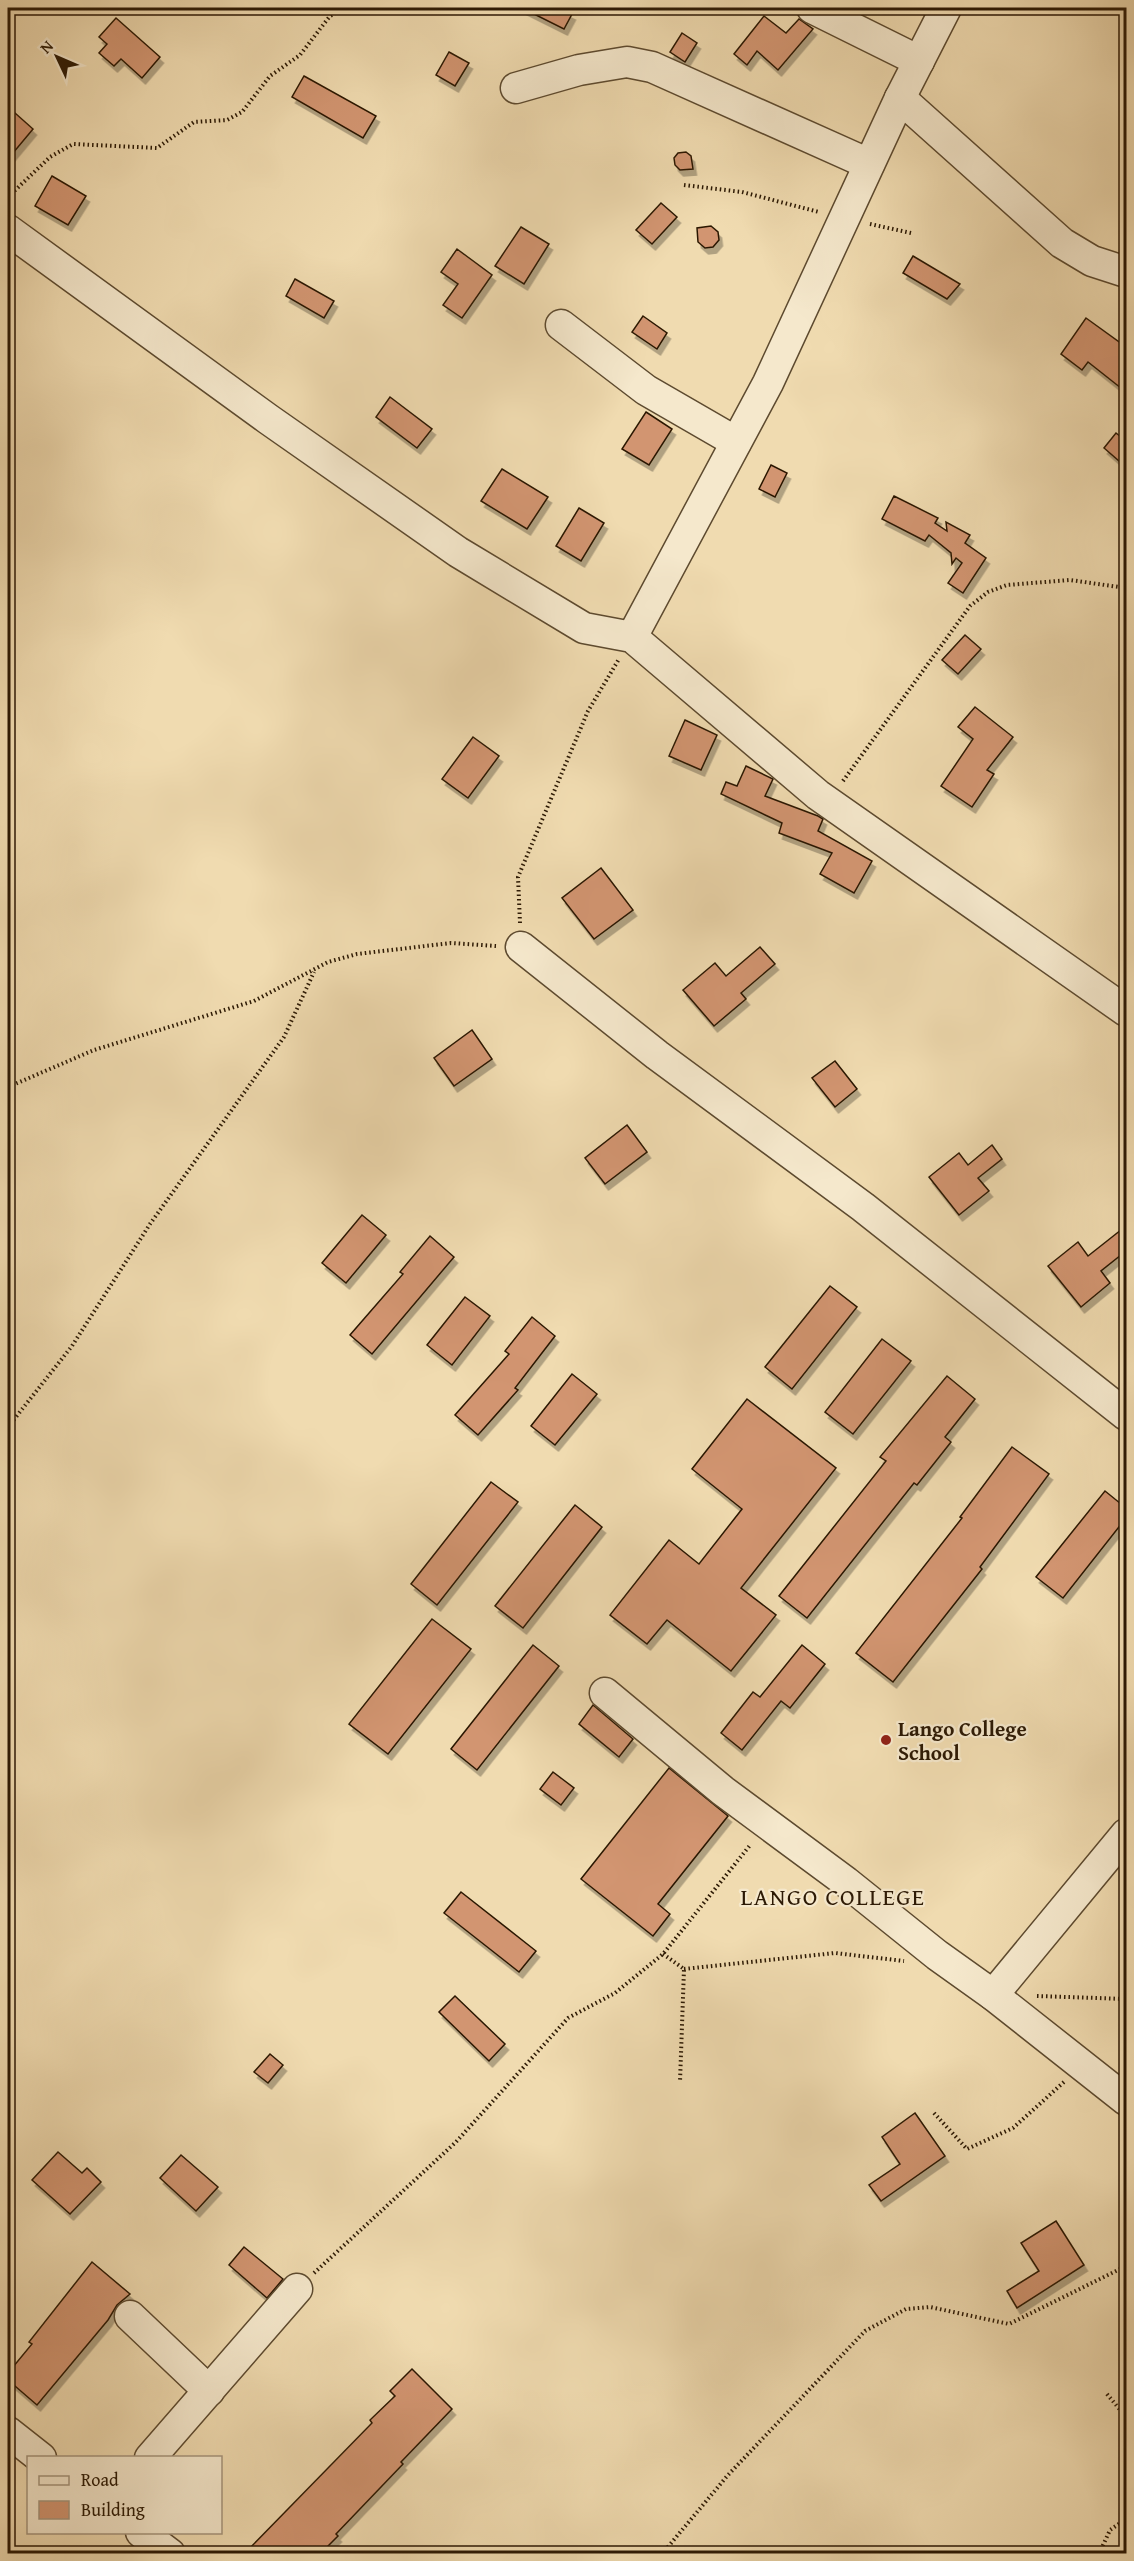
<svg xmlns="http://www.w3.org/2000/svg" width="1134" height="2561" viewBox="0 0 1134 2561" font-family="'Gentium Book Plus',serif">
<defs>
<filter id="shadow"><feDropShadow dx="3.5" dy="6" stdDeviation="0" flood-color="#0004"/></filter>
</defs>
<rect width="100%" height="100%" fill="#f0dbb0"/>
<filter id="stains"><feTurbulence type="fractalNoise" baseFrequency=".00333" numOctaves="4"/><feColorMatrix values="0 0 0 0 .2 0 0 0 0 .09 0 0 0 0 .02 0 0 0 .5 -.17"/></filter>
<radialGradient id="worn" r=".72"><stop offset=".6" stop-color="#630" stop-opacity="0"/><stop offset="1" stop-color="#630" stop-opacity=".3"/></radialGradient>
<g fill="#d29571" stroke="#2c1904" stroke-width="1.5" filter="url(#shadow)">
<polygon points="522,8 559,8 572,14 564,29"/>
<polygon points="764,16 786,33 799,19 813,29 778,70 757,51 747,65 734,54"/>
<polygon points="116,18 160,57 142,78 121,59 114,66 99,53 107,44 99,37"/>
<polygon points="682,33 697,43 685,62 670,52"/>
<polygon points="449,52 469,63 455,86 436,75"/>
<polygon points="304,76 376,116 363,138 292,97"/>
<polygon points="15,113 33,129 8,159 8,122"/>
<polygon points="686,152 691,156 693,169 680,170 675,165 674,158 678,153"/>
<polygon points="52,176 86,196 68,225 35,206"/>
<polygon points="661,203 677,217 652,244 636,230"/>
<polygon points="711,226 718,232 719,240 713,247 705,248 698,242 697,228"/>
<polygon points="521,227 549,244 524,284 495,266"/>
<polygon points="457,249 492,275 462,318 443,305 458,284 441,272"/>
<polygon points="913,256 960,284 947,299 903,273"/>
<polygon points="295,279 334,301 324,318 286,296"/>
<polygon points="643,316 667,333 657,349 632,332"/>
<polygon points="1086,318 1126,347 1126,392 1088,362 1082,370 1061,354"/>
<polygon points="390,397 432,429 417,448 376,417"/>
<polygon points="646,412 672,429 649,465 622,449"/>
<polygon points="1116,433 1126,441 1126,467 1104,448"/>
<polygon points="771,465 787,473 775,497 759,489"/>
<polygon points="502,469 548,497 527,529 481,501"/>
<polygon points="894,496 938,518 935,523 947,531 946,522 970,535 965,543 986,558 963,593 948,583 962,563 956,558 952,564 951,553 929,535 925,541 882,519"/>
<polygon points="579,508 604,523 581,561 556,546"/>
<polygon points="965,635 981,649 958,674 942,660"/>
<polygon points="975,707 1013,737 987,770 994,774 972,807 941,786 973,739 958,727"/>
<polygon points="685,720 717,735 701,770 669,756"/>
<polygon points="473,737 499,756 468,798 442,779"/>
<polygon points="746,766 773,779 765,796 818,816 823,819 818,831 872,861 854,893 820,874 832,853 779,833 782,823 721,794 726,782 737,786"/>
<polygon points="601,868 633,910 594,939 562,898"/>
<polygon points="760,947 775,964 741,993 746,999 714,1026 683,990 715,963 726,976"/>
<polygon points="472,1030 492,1059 454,1086 434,1058"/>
<polygon points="835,1061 857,1089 835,1107 812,1078"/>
<polygon points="627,1125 647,1152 605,1184 585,1158"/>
<polygon points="992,1145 1002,1159 978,1178 989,1191 959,1215 929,1177 959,1153 968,1165"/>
<polygon points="362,1215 386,1235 346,1283 322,1263"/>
<polygon points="1126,1226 1126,1251 1101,1271 1110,1283 1081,1307 1048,1266 1078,1242 1088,1256"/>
<polygon points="430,1236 454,1257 372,1354 350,1335 403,1274 400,1272"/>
<polygon points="830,1286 857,1307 792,1389 765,1367"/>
<polygon points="465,1297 490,1316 452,1365 427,1345"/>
<polygon points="532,1317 555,1336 515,1388 518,1390 478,1435 455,1415 509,1354 505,1351"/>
<polygon points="882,1339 911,1361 853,1434 825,1412"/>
<polygon points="572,1374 597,1394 555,1445 531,1426"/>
<polygon points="947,1376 975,1399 945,1437 951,1442 917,1485 914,1483 807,1618 779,1596 886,1461 880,1457"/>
<polygon points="747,1399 836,1468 741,1588 776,1615 731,1671 667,1620 647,1644 610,1615 669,1540 699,1564 742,1509 692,1469"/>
<polygon points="1012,1447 1049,1474 980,1567 982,1569 893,1682 856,1653 962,1518 960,1517"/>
<polygon points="491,1482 518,1502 437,1605 411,1584"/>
<polygon points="1105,1491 1126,1508 1126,1518 1063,1598 1036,1577"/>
<polygon points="575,1505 602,1527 523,1628 495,1606"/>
<polygon points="432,1619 471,1649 388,1754 349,1724"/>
<polygon points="533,1645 559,1666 477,1770 451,1749"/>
<polygon points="802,1645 825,1664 790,1708 781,1701 742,1750 721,1733 753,1692 760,1697"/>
<polygon points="593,1705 633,1739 619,1757 579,1724"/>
<polygon points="669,1768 728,1816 658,1904 670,1914 653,1936 581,1879"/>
<polygon points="553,1772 574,1788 561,1805 540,1789"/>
<polygon points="461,1892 536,1951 519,1972 444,1913"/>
<polygon points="455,1996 505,2044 489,2061 439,2012"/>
<polygon points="270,2054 283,2065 268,2083 254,2072"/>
<polygon points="915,2113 945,2156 881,2201 869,2185 900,2164 882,2137"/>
<polygon points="58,2152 82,2173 87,2168 101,2182 70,2214 32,2180"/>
<polygon points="181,2155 218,2187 196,2211 160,2178"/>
<polygon points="1056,2221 1084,2265 1017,2308 1007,2291 1039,2271 1021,2243"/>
<polygon points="244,2247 283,2279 267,2298 229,2265"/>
<polygon points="92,2262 130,2294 117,2305 108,2320 37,2405 8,2380 8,2373 32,2344 29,2342"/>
<polygon points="412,2369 452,2409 401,2462 403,2464 336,2534 338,2536 321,2553 245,2553 372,2423 370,2420 395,2396 390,2391"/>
</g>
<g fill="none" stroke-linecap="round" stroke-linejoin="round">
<defs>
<g id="minor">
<polyline points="812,8 919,61"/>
<polyline points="516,88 579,70 627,62 652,67 869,164"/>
<polyline points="900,98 1062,243 1092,261 1126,272"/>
<polyline points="8,230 268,419 458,552 584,628 632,637 818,795 1126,1011"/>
<polyline points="561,325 646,390 736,442"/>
<polyline points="632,637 768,383 900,98 946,8"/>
<polyline points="521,947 657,1055 863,1207 1126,1415"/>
<polyline points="605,1693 723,1791 846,1882 937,1955 993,1995 1126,2100"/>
<polyline points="993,1995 1126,1834"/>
<polyline points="130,2316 209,2391"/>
<polyline points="8,2432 41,2458"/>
<polyline points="150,2458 297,2289"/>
<polyline points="141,2532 170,2554"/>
</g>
</defs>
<use href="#minor" stroke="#5d4a2f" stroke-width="33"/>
<g stroke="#2c1904" stroke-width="4" stroke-dasharray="1.5 3" stroke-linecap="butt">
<polyline points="684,185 742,192 819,212"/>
<polyline points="8,197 50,157 73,144 157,148 194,122 227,120 242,112 270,76 300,55 330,16 345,8"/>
<polyline points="870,224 911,233"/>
<polyline points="843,781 970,606 988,592 1007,585 1070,580 1126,588"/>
<polyline points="520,923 518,877 588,711 619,659"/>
<polyline points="8,1087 94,1050 254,1001 328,962 357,954 451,943 496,946"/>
<polyline points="8,1427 72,1346 150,1224 284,1037 314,972"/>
<polyline points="663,1954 684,1969 680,2082"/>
<polyline points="684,1969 835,1953 904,1961"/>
<polyline points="1037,1996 1126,1999"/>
<polyline points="934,2113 967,2149 1013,2128 1064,2082"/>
<polyline points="314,2273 456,2142 568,2018 615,1993 663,1954 751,1844"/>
<polyline points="1107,2394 1126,2417"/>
<polyline points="662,2554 728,2475 865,2331 906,2309 930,2307 1009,2324 1126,2266"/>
<polyline points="1099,2554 1110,2530 1126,2519"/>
</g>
<use href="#minor" stroke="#f5e8cc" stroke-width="30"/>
</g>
<circle fill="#8f2418" stroke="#f5e8cc" stroke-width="2" cx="886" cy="1740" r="6"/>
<g text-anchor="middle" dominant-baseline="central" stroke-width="4.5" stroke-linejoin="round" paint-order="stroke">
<g font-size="21" font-weight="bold" fill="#2c1904" stroke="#f5e8cc" text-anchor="start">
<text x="898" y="1728">Lango College<tspan x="898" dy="24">School</tspan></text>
</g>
<g font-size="24" letter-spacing="1.5" fill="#2c1904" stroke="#f5e8cc">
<text x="833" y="1896">LANGO COLLEGE</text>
</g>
</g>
<rect width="1134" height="2561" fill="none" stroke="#f0dbb0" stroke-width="30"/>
<rect x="9" y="9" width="1116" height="2543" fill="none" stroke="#2c1904" stroke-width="3"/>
<rect x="15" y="15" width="1104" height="2531" fill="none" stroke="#2c1904" stroke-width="1.5"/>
<rect x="27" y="2456" width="195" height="78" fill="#f5e8cc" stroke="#a5957c" stroke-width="1.5"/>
<rect x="39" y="2476" width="30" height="9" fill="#f5e8cc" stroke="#a5957c" stroke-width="1.5"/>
<text x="81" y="2486" font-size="18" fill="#2c1904">Road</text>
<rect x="39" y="2501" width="30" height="18" fill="#d29571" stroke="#a5957c" stroke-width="1.5"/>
<text x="81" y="2516" font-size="18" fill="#2c1904">Building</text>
<g transform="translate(57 57) rotate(314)" stroke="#f5e8cc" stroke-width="4.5" paint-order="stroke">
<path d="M0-4.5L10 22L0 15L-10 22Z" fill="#2c1904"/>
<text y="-9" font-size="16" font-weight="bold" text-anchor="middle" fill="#2c1904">N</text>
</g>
<rect width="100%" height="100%" filter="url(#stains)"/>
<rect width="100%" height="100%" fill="url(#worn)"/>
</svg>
